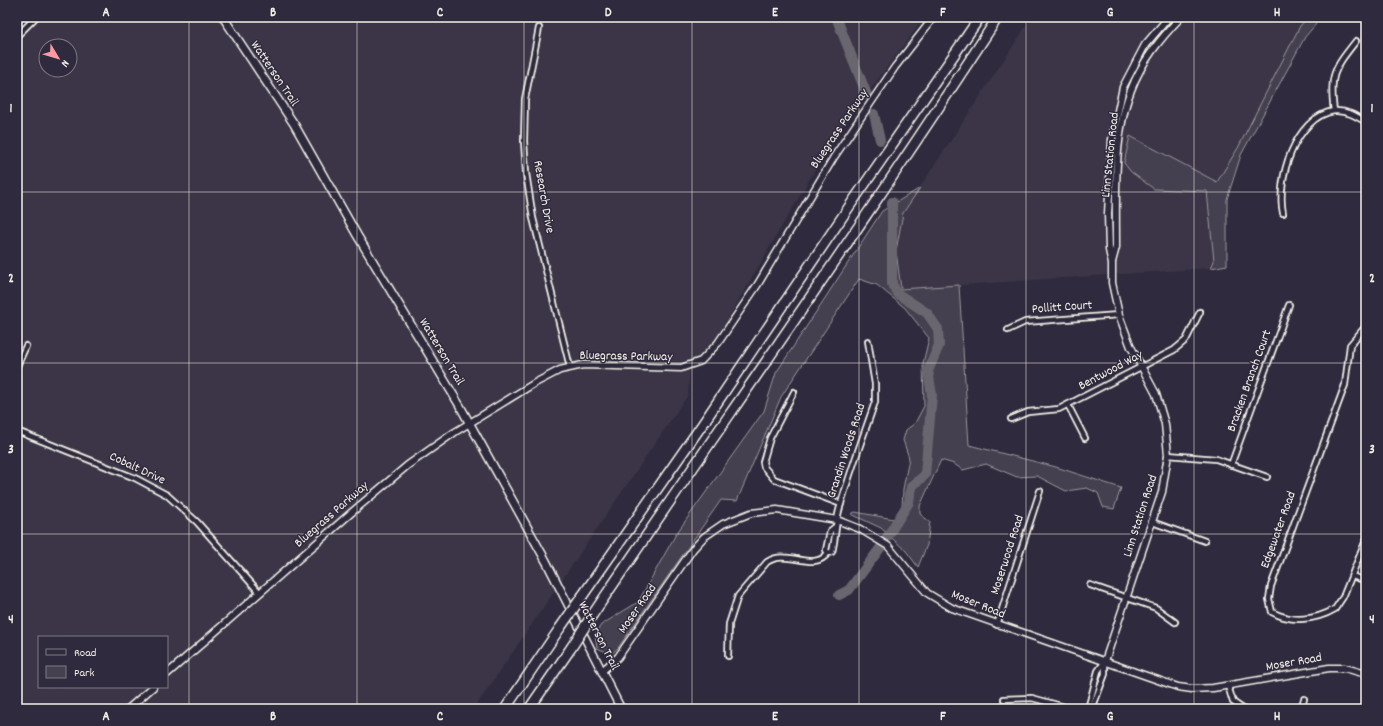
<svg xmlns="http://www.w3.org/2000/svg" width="1383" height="726" viewBox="0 0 1383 726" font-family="Dekko,sans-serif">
<rect width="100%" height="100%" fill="#2f2a3d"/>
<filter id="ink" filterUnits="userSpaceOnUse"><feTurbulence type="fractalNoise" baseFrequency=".025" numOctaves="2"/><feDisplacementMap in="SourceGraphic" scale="8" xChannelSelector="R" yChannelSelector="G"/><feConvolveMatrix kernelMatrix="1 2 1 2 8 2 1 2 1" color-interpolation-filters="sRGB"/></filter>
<g filter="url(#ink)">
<g fill="#3b3647" fill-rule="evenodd">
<path d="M17,17h908l-92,122 -117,200 -26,26 -2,30 -214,314h-457zM46,46h24v24h-24zM39,637h128v50h-128z"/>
<polygon points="1032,17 1308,17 1300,26 1238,148 1217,182 1130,136 1131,172 1154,189 1207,191 1214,261 1211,268 901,289 896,251 903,213"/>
</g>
<g fill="#454050" stroke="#9c989c">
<polygon points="1308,17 1322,17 1305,37 1241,155 1227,199 1227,265 1211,268 1214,261 1207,191 1154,189 1131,172 1124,163 1130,136 1217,182 1238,148 1300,26"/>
<polygon points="920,188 903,213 896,251 901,289 959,285 969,445 1056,467 1121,488 1114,509 1103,507 1098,493 1087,488 1066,491 1037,476 1017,477 986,464 963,470 954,464 941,460 920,506 920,514 930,522 927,545 918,567 906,551 881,528 851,514 855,512 894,519 902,507 903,489 909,458 903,440 906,430 915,423 924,406 923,363 929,338 905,308 877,285 859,279 781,397 737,501 721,500 618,648 611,654 597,648 595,634 601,625 638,602 676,534 764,411 776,373 882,211"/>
</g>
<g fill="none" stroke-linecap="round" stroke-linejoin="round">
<g stroke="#6a6670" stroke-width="10">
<polyline points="836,17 867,95"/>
<polyline points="874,114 880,140"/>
<polyline points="886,539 909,502 911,487 925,475 932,395 928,371 939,345 938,329 927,313 898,294 892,284 892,202"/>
<polyline points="839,595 849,590 881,547"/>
</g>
<defs>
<g id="minor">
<polyline points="539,28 525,99 524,141 526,173 533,218 570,367"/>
<polyline points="17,36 36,17"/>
<path d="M1334,111c-5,-36 0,-42 22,-70"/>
<path d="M1283,213c-7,-33 12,-96 51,-102 12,-1 22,5 32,11"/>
<path d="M1366,326l-16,19 -5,40 -74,201 -2,13 3,13c19,11 44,8 63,-3l8,-12 23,-57"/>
<polyline points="1008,330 1025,322 1119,315"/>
<polyline points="17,366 26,346"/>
<polyline points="794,392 770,438 763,462 764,467 774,479 841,504"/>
<polyline points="1068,405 1085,438"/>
<polyline points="1011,419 1028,412 1059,409 1174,350 1186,340 1200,312"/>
<polyline points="17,431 135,478 167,495 197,522 260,593"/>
<polyline points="1168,455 1216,459 1267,477"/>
<polyline points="1231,465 1289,305"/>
<polyline points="1152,522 1205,541"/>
<polyline points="828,553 826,550 830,531 835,527"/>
<polyline points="1352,576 1366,581"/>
<polyline points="1090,585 1156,608 1175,622"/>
<polyline points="997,625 1040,491"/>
<path d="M728,656l1,-32 9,-28 29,-34c21,-14 46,11 61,-9l4,-1c4,-15 3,-29 8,-45 10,-35 23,-70 35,-105v-18l-7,-43"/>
<polyline points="1228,686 1233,702 1243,709"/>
<polyline points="1004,699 1032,698 1072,709"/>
<polyline points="1088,709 1098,671 1105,661"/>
<polyline points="1092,709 1105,674 1105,661"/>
<polyline points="1301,709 1304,699"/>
</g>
<g id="tertiary">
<path d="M1112,262l4,-15c0,-49 -3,-111 15,-157 11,-29 29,-51 50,-73"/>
<polyline points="1105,661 1162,492 1168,455 1165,424 1156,394 1131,347 1119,315 1112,283 1112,264 1109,250 1108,214 1112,139 1123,87 1145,45 1169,17"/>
<polyline points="602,671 618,657 693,549 704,537 723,524 751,513 777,510 837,520 860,529 888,546 927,593 952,608 1178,687 1192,689 1213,688 1329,668 1345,668 1366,674"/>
<polyline points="167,674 351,513 408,465 455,432 535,383 560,370 583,365 681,368 701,361 718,343 758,284 834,157 895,67 934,17"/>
<polyline points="128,709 153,687"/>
</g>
<polyline id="secondary" points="223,17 294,124 357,235 460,406 546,561 621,709"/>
<g id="motorway">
<polyline points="583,595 702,425 849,207 980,17"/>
<path d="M593,614c135,-199 274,-395 405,-597"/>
<polyline points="505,709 560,628"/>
<polyline points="529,709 571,648"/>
</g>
</defs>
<use href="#minor" stroke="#f4f1e8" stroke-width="8"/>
<use href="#tertiary" stroke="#f4f1e8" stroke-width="9"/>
<use href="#secondary" stroke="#f4f1e8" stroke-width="10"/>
<use href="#motorway" stroke="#f4f1e8" stroke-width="12"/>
<use href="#minor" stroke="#2f2a3d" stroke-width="4.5"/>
<use href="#tertiary" stroke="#2f2a3d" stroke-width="6"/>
<use href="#secondary" stroke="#2f2a3d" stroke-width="7"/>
<use href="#motorway" stroke="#2f2a3d" stroke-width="9"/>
<defs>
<g id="motorway-bridge">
<polyline points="560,628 583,595"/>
<polyline points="571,648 593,614"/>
</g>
</defs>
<use href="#motorway-bridge" stroke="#f4f1e8" stroke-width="12" stroke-linecap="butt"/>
<use href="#motorway-bridge" stroke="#2f2a3d" stroke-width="9"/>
</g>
</g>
<path fill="none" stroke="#f4f1e8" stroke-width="1" stroke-opacity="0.55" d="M189,17v692M357,17v692M524,17v692M692,17v692M859,17v692M1026,17v692M1194,17v692M17,192h1349M17,363h1349M17,534h1349"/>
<g text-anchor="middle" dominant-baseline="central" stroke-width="3" stroke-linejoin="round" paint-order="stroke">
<g font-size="13" fill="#f4f1e8" stroke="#2f2a3d">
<text transform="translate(274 74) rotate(56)">Watterson Trail</text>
<text transform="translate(840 129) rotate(-56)">Bluegrass Parkway</text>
<text transform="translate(1111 155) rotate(-84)">Linn Station Road</text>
<text transform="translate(543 197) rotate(80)">Research Drive</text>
<text transform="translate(1062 308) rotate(-4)">Pollitt Court</text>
<text transform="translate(441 352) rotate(59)">Watterson Trail</text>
<text transform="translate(626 357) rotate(1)">Bluegrass Parkway</text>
<text transform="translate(1111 371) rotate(-28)">Bentwood Way</text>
<text transform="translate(1250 381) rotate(-70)">Bracken Branch Court</text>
<text transform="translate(847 451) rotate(-72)">Grandin Woods Road</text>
<text transform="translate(137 469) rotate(25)">Cobalt Drive</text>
<text transform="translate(332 515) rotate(-41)">Bluegrass Parkway</text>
<text transform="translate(1141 516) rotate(-72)">Linn Station Road</text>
<text transform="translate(1279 530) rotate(-70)">Edgewater Road</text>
<text transform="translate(1008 555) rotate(-72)">Moserwood Road</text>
<text transform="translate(978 605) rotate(22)">Moser Road</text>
<text transform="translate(638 609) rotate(-55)">Moser Road</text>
<text transform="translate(598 636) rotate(63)">Watterson Trail</text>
<text transform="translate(1294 663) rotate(-10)">Moser Road</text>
</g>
</g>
<rect width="1383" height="726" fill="none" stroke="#2f2a3d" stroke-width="44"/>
<rect x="38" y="636" width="130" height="52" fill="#2f2a3d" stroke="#7e7a81"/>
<rect x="46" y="649" width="20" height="6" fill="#2f2a3d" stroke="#7e7a81"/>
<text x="74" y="656" font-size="12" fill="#f4f1e8">Road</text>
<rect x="46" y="666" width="20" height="12" fill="#454050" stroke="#7e7a81"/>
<text x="74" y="676" font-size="12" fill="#f4f1e8">Park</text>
<g transform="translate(58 58) rotate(128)"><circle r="19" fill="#2f2a3d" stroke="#7e7a81"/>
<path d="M0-3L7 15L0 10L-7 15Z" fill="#ff9aa2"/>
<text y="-6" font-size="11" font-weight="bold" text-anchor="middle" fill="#f4f1e8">N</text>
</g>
<rect x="22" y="22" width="1339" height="682" fill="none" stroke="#f4f1e8" stroke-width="1.5"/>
<g font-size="13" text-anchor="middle" font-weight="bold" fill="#f4f1e8">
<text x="106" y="16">A</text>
<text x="273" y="16">B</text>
<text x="440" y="16">C</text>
<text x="608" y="16">D</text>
<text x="775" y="16">E</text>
<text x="943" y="16">F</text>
<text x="1110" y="16">G</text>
<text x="1277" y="16">H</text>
<text x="11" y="112">1</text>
<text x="1372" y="112">1</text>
<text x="11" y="282">2</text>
<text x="1372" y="282">2</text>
<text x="11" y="453">3</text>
<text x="1372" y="453">3</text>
<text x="11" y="623">4</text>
<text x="1372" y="623">4</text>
<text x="106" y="720">A</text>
<text x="273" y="720">B</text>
<text x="440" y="720">C</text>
<text x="608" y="720">D</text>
<text x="775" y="720">E</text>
<text x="943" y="720">F</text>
<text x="1110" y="720">G</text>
<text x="1277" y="720">H</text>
</g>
</svg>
